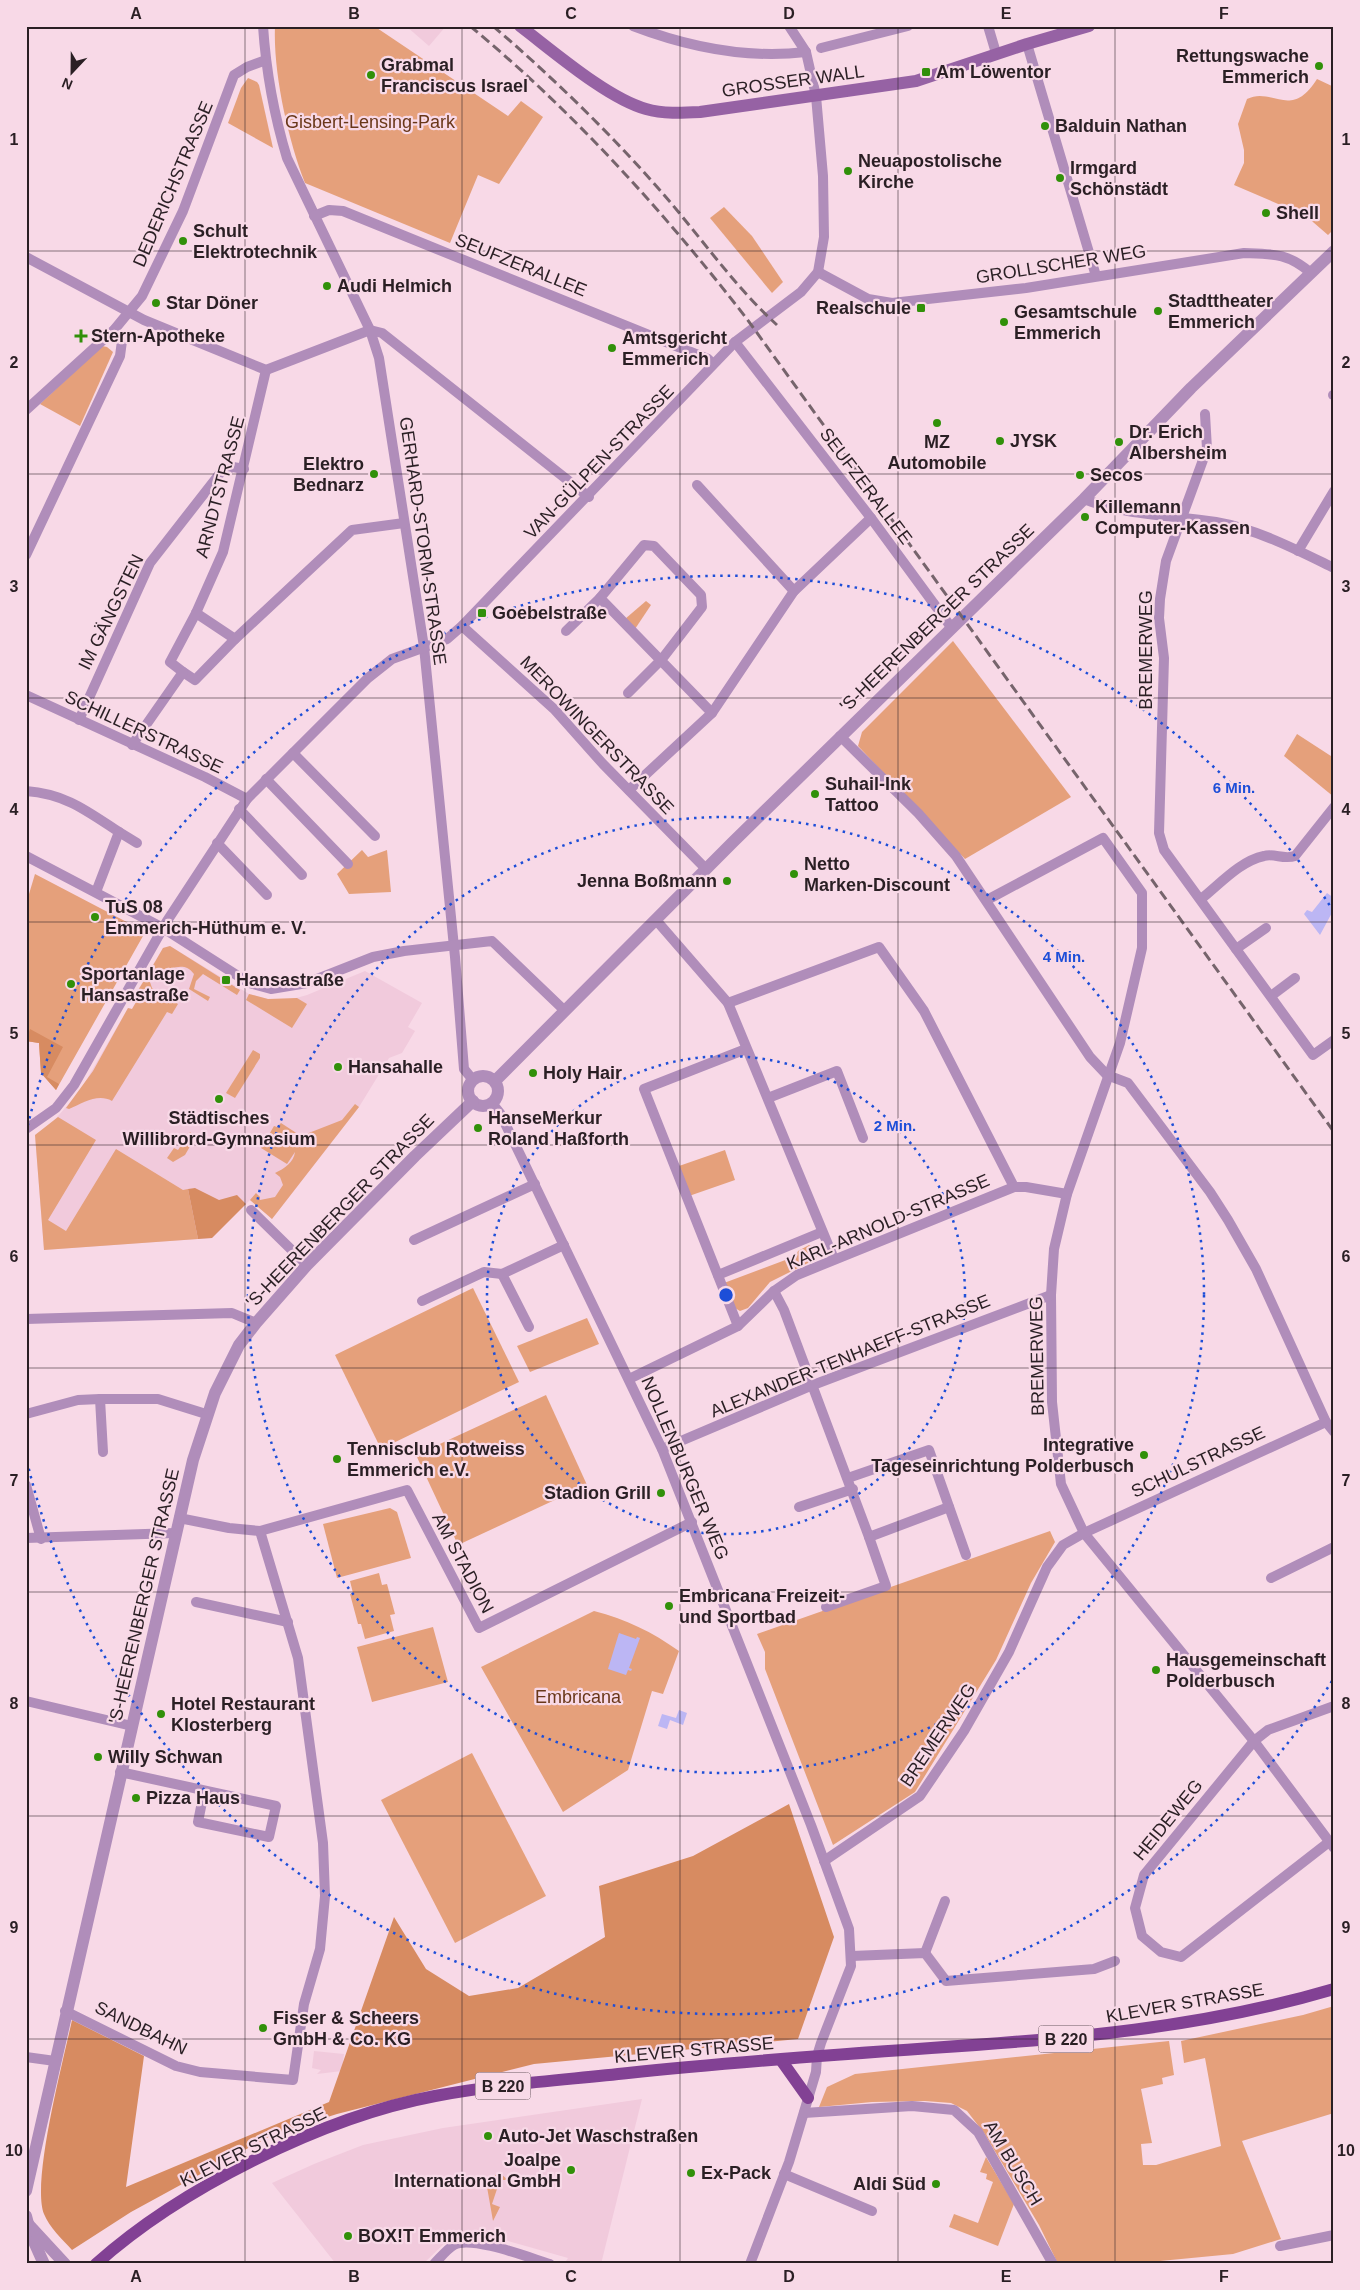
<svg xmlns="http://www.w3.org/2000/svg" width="1360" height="2290" viewBox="0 0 1360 2290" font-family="Helvetica,sans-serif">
<rect width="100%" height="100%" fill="#f8d9e7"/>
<g fill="#f1cadc">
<polygon points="406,26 446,26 429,46"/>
<polygon points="170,946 249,994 268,999 289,1000 307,995 365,971 422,1003 408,1027 415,1031 402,1053 389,1058 359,1107 272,1219 250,1200 212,1238 44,1250 35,1135 51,1124 80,1091 128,1008 132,1009 139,997 135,995 163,948"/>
<polygon points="314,2051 344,2054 342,2071 317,2074 321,2070 312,2068"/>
<polygon points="642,2099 601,2264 564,2264 568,2258 476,2232 449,2239 423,2264 336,2264 272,2183 314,2164 363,2145 443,2128"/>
</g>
<g fill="#e5a07b">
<path d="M275,26h99l134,90 13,-15 22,16 -44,67 -21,-9 -28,68 -145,-60c-17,-44 -32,-110 -30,-157z"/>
<polygon points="248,78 257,82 259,85 273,148 228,123 241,88"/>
<path d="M1317,79l17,8v142l-6,6 -22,-19 -72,-31 10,-22v-13l-6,-26 9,-25c25,-13 44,22 70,-20z"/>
<polygon points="724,207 752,236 783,282 772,293 710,218"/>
<polygon points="102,346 107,347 113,352 80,426 40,404"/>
<polygon points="646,601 651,605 635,629 625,619"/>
<polygon points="953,641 1071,797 965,859 858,746 862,732"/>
<polygon points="1297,734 1334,758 1334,797 1284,756"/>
<polygon points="362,850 368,857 387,850 391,892 349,894 337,874"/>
<polygon points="35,874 142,930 143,936 56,1090 41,1073 39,1043 26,1041 26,904"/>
<path d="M170,946l70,44 -3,5 -34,-21 -7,7 -2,8 16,8 -2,4 -19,-12 5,-15c-12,-17 -28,2 -42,-7l11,-19z"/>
<path d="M145,979l5,3 2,6 26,16 -6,10 -5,-2 -55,89c-14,-8 -29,2 -43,8l-3,-1 27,-37 35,-63 4,1 7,-12 -4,-2z"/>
<polygon points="249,994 268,999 297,998 307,1004 292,1028 246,1000"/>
<polygon points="253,1050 260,1054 260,1058 235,1098 226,1093"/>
<path d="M355,1104l4,3 -87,112 -22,-19 6,-7 4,4v3l15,-3 8,-12 -3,-8 -5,-4c9,-4 19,-11 20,-21l-8,12 -26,-16 13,-22 3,1 4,-4 20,13 41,-16z"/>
<polygon points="58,1117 96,1140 48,1220 66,1231 116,1149 183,1190 188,1189 198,1239 44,1250 35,1135"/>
<polygon points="190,1132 196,1136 185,1155 173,1162 167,1158 174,1148 178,1150"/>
<polygon points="725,1150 735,1180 689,1196 679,1166"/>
<polygon points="809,1245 817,1249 816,1259 770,1282 748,1308 740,1311 735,1308 724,1283 796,1256 798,1251"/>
<polygon points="473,1288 519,1382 381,1449 335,1355"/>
<polygon points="587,1318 599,1344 530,1372 517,1346"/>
<polygon points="546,1395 587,1485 458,1545 416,1455"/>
<polygon points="390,1508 397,1512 411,1558 337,1578 323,1524"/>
<polygon points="1050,1531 1055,1542 1031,1583 996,1660 915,1792 833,1845 765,1669 765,1652 757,1634"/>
<polygon points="379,1573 382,1585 387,1584 395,1614 390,1615 394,1631 365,1639 361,1624 358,1624 350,1594 353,1593 350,1581"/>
<path d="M594,1611c32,8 58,21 85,40l-16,43 -11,-3 -24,79 -65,42 -82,-145z"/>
<polygon points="433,1627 448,1682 372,1702 357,1647"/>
<polygon points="472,1753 546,1896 455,1943 381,1800"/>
<polygon points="1334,2006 1334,2113 1242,2141 1281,2239 1233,2254 1129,2264 1058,2264 1039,2225 984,2133 967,2111 951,2103 925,2101 872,2102 819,2107 827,2087 855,2074 1169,2041 1174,2075 1162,2078 1163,2084 1141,2089 1152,2143 1141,2144 1143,2165 1156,2165 1221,2146 1205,2058 1184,2063 1181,2041 1303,2015"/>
<polygon points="986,2157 1014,2204 998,2246 949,2227 954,2214 978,2223 993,2182 986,2179 987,2174 980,2172"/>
<polygon points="501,2174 508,2180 500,2180 492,2204 500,2207 493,2221 487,2187 497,2184 495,2175"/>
</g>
<g fill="#d78b61">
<polygon points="30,1029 63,1047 47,1077 59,1084 56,1090 41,1073 39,1043 26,1041"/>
<polygon points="195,1188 219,1200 237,1195 246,1204 212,1238 198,1239 188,1189"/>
<path d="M789,1804l45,133 -36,102 -264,25 -197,50 -63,20 -143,78 -59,38c-9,-10 -23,-23 -28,-36 -13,-32 20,-156 28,-194l72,36 -18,131 203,-85 65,-185 32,52 43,27 49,-8 87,-51 -6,-51 94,-30z"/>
</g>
<g fill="#bcb6f4">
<polygon points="1327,893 1334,898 1334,909 1320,935 1304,914 1307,910 1312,912"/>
<polygon points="619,1633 636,1639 637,1637 640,1638 629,1668 632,1669 631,1671 628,1670 626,1675 608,1669"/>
<polygon points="679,1710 687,1713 683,1725 670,1720 667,1729 658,1726 662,1714 676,1718"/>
</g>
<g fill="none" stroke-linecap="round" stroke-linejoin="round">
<g stroke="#b08dba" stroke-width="10">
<path d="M263,26c3,45 11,89 24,132l83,172 9,28 45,289 31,310 9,112 9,11"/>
<path d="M633,26c55,21 114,33 173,26"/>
<polyline points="988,26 996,53"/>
<polyline points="1027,44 1096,276"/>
<polyline points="821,48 908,26"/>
<polyline points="314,216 329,210 343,211 708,359 713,364"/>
<polyline points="26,257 144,320 266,370 370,330 382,333 589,497"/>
<path d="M818,272l50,27 24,4 134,-15 218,-35c29,1 44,0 67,20"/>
<polyline points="735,342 871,518 951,627"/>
<polyline points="1333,395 1334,395"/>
<polyline points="26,410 114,330 142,296 183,211 234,75 247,67 266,60"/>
<polyline points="1205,414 1207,449 1166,561 1160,599 1159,618 1164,658 1159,833 1164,850 1313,1055 1334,1040"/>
<polyline points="697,485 794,591"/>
<path d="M1084,499c43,17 87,16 132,23 41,7 81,28 118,46"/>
<polyline points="1298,551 1334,491"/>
<polyline points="26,555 120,356 122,341 114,330"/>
<polyline points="196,613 235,639"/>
<polyline points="462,626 554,709 603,764 706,869"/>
<polyline points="566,631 600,598"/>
<polyline points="183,672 195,680 235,639 352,530 404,523"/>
<polyline points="628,693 662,659 702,607 701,595 654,546 644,545 600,598 712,713"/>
<polyline points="26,695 205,777 247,799"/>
<polyline points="79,720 150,563 221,472 233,467 244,469"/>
<polyline points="840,736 918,813 956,856 1090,1057 1107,1075 1128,1083 1210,1192 1228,1220 1256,1269 1326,1422 1334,1432"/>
<polyline points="132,745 183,672 170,662 196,613 223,552 266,370"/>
<polyline points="293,753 375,836"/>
<polyline points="266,779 348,864"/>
<polyline points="629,790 712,713 794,591 871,518"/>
<path d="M26,791c40,3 61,20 93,41l-23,60"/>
<polyline points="239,809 302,875"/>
<polyline points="119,832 137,843"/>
<polyline points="217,843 267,895"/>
<polyline points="26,856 163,928 249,983 271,989 307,983 373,957 404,951 492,941 564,1010"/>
<path d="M1201,899c19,-15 39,-38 63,-43 10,-3 20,4 31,0l39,-49"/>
<polyline points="987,900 1103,838 1142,893 1142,948 1120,1043 1067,1194 1054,1249 1051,1295 1052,1402 1061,1484 1084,1533 1254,1741 1334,1848"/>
<polyline points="656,920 728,1003 834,1259"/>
<polyline points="1236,949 1266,928"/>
<polyline points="1271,996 1295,978"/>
<polyline points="728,1003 879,947 924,1011 1014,1187"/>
<polyline points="768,1098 837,1071 863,1138"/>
<polyline points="492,1103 500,1113 662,1449 811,1825 849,1929 851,1966 821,2043 817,2056 816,2072 789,2162 750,2264"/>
<polyline points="26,1129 56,1108 74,1085 167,921 247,799 368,678 392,659 447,639 462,626 735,342 801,292 818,272 824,237 823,176 816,96 806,52 789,26"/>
<polyline points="251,1210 307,1265"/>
<polyline points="414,1240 535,1184"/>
<polyline points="502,1274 529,1327"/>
<polyline points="718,1275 822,1232"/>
<polyline points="774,1291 784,1310 869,1537 949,1507"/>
<polyline points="422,1301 484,1272 502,1274 564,1245"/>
<polyline points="26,1319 232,1313 256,1323"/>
<polyline points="738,1326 644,1089 746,1049"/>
<polyline points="629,1379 738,1326 774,1291 797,1275 1014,1187 1026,1187 1067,1194"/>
<polyline points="100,1399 103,1452"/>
<polyline points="26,1414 78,1400 100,1399 158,1399 206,1414"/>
<polyline points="662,1449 813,1385 1051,1295"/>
<polyline points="848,1478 929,1450 966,1555"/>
<polyline points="26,1485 41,1539"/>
<polyline points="799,1507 853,1489"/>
<polyline points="179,1518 229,1528 260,1531 407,1490 479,1628 692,1522"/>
<polyline points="26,1538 175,1533"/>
<polyline points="1271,1578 1334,1547"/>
<polyline points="196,1602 288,1622"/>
<polyline points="826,1607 886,1586 869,1537"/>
<polyline points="26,1701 132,1726"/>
<polyline points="120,1772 276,1806 269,1837 198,1822 204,1792"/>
<polyline points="1329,1842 1181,1957 1161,1952 1142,1936 1135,1908 1144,1875 1254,1741 1268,1730 1334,1706"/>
<polyline points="824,1861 920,1796 964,1731 1009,1652 1047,1567 1063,1545 1084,1533 1326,1422"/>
<polyline points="925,1953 945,1901"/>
<polyline points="852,1956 925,1953 946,1981 1094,1969 1115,1961"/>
<polyline points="65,2011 176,2066 200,2072 293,2080 304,2004 320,1949 325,1896 323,1843 298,1658 260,1531"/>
<polyline points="26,2057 55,2061"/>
<polyline points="804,2113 912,2106 954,2110 978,2132 1053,2264"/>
<polyline points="784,2174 872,2211"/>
<polyline points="1280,2246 1334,2235"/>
<path d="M434,2264c6,-6 13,-15 20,-19 17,-10 76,13 96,19"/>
</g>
<g stroke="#b08dba" stroke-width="12">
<circle cx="483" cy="1091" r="15"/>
<polyline points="495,1081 732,843 1084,499 1191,388 1334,251"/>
<polyline points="26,2191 193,1460 215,1393 239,1345 256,1323 307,1265 415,1156 473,1101"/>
<polyline points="26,2216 31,2235 44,2264"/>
<polyline points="29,2225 65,2264"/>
</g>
<path stroke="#9662a4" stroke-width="12" d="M520,26c33,25 87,72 126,83 17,5 36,4 54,3l216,-31 111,-37 62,-18"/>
<g stroke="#824194" stroke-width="12">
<polyline points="781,2060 808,2098"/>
<path d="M96,2264c85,-76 227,-147 339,-168 64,-12 129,-16 193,-23 101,-11 202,-18 303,-25 137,-9 271,-20 403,-59"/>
</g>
<g stroke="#76646c" stroke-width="3" stroke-dasharray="10 5" stroke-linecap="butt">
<path d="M470,26c105,87 194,186 277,293l587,813"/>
<path d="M493,26c58,50 114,104 165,162 40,45 74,96 119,137"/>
</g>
</g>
<path fill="none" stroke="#2a1f24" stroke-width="1" stroke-opacity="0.55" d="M245,26v2238M462,26v2238M680,26v2238M898,26v2238M1115,26v2238M26,251h1308M26,474h1308M26,698h1308M26,922h1308M26,1145h1308M26,1368h1308M26,1592h1308M26,1816h1308M26,2039h1308"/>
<g fill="none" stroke="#1d4ed8" stroke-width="2.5" stroke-dasharray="2.5 5">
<circle cx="726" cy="1295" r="239"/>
<circle cx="726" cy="1295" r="478"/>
<path d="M1332 1681A718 718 0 0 1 26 1457M26 1133A718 718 0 0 1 1332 909"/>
</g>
<g fill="#319009" stroke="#f8d9e7" stroke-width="2">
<circle cx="1319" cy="66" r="5"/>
<rect x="921" y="67" width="10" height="10" rx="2.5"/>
<circle cx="371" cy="75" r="5"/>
<circle cx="1045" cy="126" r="5"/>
<circle cx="848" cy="171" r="5"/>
<circle cx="1060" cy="178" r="5"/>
<circle cx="1266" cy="213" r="5"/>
<circle cx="183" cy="241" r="5"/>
<circle cx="327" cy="286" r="5"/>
<circle cx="156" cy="303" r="5"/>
<rect x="916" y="303" width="10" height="10" rx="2.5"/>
<circle cx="1158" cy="311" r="5"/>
<circle cx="1004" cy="322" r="5"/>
<path d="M78.5 328.5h5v5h5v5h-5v5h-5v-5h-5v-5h5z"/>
<circle cx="612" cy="348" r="5"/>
<circle cx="937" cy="423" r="5"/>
<circle cx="1000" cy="441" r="5"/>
<circle cx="1119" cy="442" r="5"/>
<circle cx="374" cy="474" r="5"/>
<circle cx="1080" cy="475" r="5"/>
<circle cx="1085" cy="517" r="5"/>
<rect x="477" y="608" width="10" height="10" rx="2.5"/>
<circle cx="815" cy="794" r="5"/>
<circle cx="794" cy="874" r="5"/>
<circle cx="727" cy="881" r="5"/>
<circle cx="95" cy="917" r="5"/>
<rect x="221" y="975" width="10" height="10" rx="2.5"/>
<circle cx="71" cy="984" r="5"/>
<circle cx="338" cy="1067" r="5"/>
<circle cx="533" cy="1073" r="5"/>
<circle cx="219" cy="1099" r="5"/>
<circle cx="478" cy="1128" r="5"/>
<circle cx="1144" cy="1455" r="5"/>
<circle cx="337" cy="1459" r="5"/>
<circle cx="661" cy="1493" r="5"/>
<circle cx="669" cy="1606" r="5"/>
<circle cx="1156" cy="1670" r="5"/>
<circle cx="161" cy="1714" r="5"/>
<circle cx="98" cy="1757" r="5"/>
<circle cx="136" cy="1798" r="5"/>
<circle cx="263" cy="2028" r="5"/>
<circle cx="488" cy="2136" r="5"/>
<circle cx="571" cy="2170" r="5"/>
<circle cx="691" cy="2173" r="5"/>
<circle cx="936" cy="2184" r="5"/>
<circle cx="348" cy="2236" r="5"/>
</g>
<g text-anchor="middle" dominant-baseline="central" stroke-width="4.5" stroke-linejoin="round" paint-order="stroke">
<g fill="#f8d9e7" stroke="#68575e" stroke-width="1">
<rect x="1038.5" y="2025.5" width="55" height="27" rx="4"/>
<rect x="475.5" y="2072.5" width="55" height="27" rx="4"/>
</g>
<g font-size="16" font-weight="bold" fill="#2a1f24">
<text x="1066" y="2039">B 220</text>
<text x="503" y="2086">B 220</text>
</g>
<g font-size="18" font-weight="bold" fill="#2a1f24" stroke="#f8d9e7" text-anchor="start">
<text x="1309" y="56" text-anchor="end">Rettungswache<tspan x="1309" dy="21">Emmerich</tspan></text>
<text x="381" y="65">Grabmal<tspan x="381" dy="21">Franciscus Israel</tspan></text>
<text x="936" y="72">Am Löwentor</text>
<text x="1055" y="126">Balduin Nathan</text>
<text x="858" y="161">Neuapostolische<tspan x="858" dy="21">Kirche</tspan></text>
<text x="1070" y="168">Irmgard<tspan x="1070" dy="21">Schönstädt</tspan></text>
<text x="1276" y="213">Shell</text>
<text x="193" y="231">Schult<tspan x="193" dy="21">Elektrotechnik</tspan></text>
<text x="337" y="286">Audi Helmich</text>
<text x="1168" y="301">Stadttheater<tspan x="1168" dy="21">Emmerich</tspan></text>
<text x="166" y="303">Star Döner</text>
<text x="911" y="308" text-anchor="end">Realschule</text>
<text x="1014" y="312">Gesamtschule<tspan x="1014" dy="21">Emmerich</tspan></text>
<text x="91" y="336">Stern-Apotheke</text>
<text x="622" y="338">Amtsgericht<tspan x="622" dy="21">Emmerich</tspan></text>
<text x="1129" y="432">Dr. Erich<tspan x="1129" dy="21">Albersheim</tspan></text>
<text x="1010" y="441">JYSK</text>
<text x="937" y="442" text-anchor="middle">MZ<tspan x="937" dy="21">Automobile</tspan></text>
<text x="364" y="464" text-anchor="end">Elektro<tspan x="364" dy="21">Bednarz</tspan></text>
<text x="1090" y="475">Secos</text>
<text x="1095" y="507">Killemann<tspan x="1095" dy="21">Computer-Kassen</tspan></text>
<text x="492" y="613">Goebelstraße</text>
<text x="825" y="784">Suhail-Ink<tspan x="825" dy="21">Tattoo</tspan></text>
<text x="804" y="864">Netto<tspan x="804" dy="21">Marken-Discount</tspan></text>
<text x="717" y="881" text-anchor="end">Jenna Boßmann</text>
<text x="105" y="907">TuS 08<tspan x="105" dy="21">Emmerich-Hüthum e. V.</tspan></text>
<text x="81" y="974">Sportanlage<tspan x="81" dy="21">Hansastraße</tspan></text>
<text x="236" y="980">Hansastraße</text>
<text x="348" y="1067">Hansahalle</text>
<text x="543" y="1073">Holy Hair</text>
<text x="219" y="1118" text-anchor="middle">Städtisches<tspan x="219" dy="21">Willibrord-Gymnasium</tspan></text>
<text x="488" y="1118">HanseMerkur<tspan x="488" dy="21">Roland Haßforth</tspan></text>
<text x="1134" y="1445" text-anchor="end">Integrative<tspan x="1134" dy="21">Tageseinrichtung Polderbusch</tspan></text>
<text x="347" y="1449">Tennisclub Rotweiss<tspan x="347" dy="21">Emmerich e.V.</tspan></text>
<text x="651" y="1493" text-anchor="end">Stadion Grill</text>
<text x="679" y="1596">Embricana Freizeit-<tspan x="679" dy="21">und Sportbad</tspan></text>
<text x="1166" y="1660">Hausgemeinschaft<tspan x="1166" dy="21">Polderbusch</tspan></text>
<text x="171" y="1704">Hotel Restaurant<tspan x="171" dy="21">Klosterberg</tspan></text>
<text x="108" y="1757">Willy Schwan</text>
<text x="146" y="1798">Pizza Haus</text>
<text x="273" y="2018">Fisser &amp; Scheers<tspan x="273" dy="21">GmbH &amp; Co. KG</tspan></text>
<text x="498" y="2136">Auto-Jet Waschstraßen</text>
<text x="561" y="2160" text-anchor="end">Joalpe<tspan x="561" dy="21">International GmbH</tspan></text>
<text x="701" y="2173">Ex-Pack</text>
<text x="926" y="2184" text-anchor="end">Aldi Süd</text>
<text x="358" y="2236">BOX!T Emmerich</text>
</g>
<g font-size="18" fill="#2a1f24" stroke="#f8d9e7">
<text transform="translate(793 81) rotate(-8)">GROSSER WALL</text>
<text transform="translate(173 184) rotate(-67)">DEDERICHSTRASSE</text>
<text transform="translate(1061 264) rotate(-9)">GROLLSCHER WEG</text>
<text transform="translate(521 265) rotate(22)">SEUFZERALLEE</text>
<text transform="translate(599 462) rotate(-46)">VAN-GÜLPEN-STRASSE</text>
<text transform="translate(866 486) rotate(53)">SEUFZERALLEE</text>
<text transform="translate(220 487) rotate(-75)">ARNDTSTRASSE</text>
<text transform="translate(423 541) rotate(82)">GERHARD-STORM-STRASSE</text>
<text transform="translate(111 612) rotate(-64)">IM GÄNGSTEN</text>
<text transform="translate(937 618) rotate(-44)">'S-HEERENBERGER STRASSE</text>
<text transform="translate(1146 650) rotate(-90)">BREMERWEG</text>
<text transform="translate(144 732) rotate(25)">SCHILLERSTRASSE</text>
<text transform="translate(597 735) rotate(46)">MEROWINGERSTRASSE</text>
<text transform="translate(340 1211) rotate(-46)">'S-HEERENBERGER STRASSE</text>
<text transform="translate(888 1222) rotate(-23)">KARL-ARNOLD-STRASSE</text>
<text transform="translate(850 1356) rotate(-22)">ALEXANDER-TENHAEFF-STRASSE</text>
<text transform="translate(1037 1356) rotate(-91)">BREMERWEG</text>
<text transform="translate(1198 1462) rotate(-25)">SCHULSTRASSE</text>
<text transform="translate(685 1468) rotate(67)">NOLLENBURGER WEG</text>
<text transform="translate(463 1563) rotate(62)">AM STADION</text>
<text transform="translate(144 1596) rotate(-77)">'S-HEERENBERGER STRASSE</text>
<text transform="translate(938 1735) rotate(-56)">BREMERWEG</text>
<text transform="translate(1168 1820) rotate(-51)">HEIDEWEG</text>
<text transform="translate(1185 2003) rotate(-10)">KLEVER STRASSE</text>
<text transform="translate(141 2028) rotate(26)">SANDBAHN</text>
<text transform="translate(694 2050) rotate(-5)">KLEVER STRASSE</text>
<text transform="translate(253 2147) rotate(-26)">KLEVER STRASSE</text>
<text transform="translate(1013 2163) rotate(59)">AM BUSCH</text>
</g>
<g font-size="18" fill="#693719" stroke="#f8d9e7">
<text x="370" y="122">Gisbert-Lensing-Park</text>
<text x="578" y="1697">Embricana</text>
</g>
</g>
<circle cx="726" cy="1295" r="8" fill="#1d4ed8" stroke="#f8d9e7" stroke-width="2.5"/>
<g font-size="15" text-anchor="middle" font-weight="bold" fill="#1d4ed8" stroke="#f8d9e7" stroke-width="4.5" stroke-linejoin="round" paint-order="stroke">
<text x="1234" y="793">6 Min.</text>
<text x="1064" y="962">4 Min.</text>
<text x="895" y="1131">2 Min.</text>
</g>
<rect width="1360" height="2290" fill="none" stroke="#f8d9e7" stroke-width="55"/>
<g transform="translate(72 72) rotate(202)" stroke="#f8d9e7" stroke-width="4" paint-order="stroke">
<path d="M0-4L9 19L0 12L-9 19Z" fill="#2a1f24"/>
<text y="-8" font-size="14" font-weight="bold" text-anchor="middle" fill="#2a1f24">N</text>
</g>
<rect x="28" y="28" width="1304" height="2234" fill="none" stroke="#2a1f24" stroke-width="2"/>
<g font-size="16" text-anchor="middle" font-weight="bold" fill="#2a1f24">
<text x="136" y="19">A</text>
<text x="354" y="19">B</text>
<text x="571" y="19">C</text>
<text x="789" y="19">D</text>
<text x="1006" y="19">E</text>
<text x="1224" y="19">F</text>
<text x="14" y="145">1</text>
<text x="1346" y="145">1</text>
<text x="14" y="368">2</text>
<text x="1346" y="368">2</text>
<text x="14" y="592">3</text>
<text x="1346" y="592">3</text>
<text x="14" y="815">4</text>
<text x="1346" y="815">4</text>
<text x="14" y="1039">5</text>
<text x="1346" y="1039">5</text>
<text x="14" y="1262">6</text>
<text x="1346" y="1262">6</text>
<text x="14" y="1486">7</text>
<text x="1346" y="1486">7</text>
<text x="14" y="1709">8</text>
<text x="1346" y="1709">8</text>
<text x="14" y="1933">9</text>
<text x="1346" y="1933">9</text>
<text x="14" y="2156">10</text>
<text x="1346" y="2156">10</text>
<text x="136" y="2282">A</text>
<text x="354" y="2282">B</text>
<text x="571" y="2282">C</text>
<text x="789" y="2282">D</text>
<text x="1006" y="2282">E</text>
<text x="1224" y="2282">F</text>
</g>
</svg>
